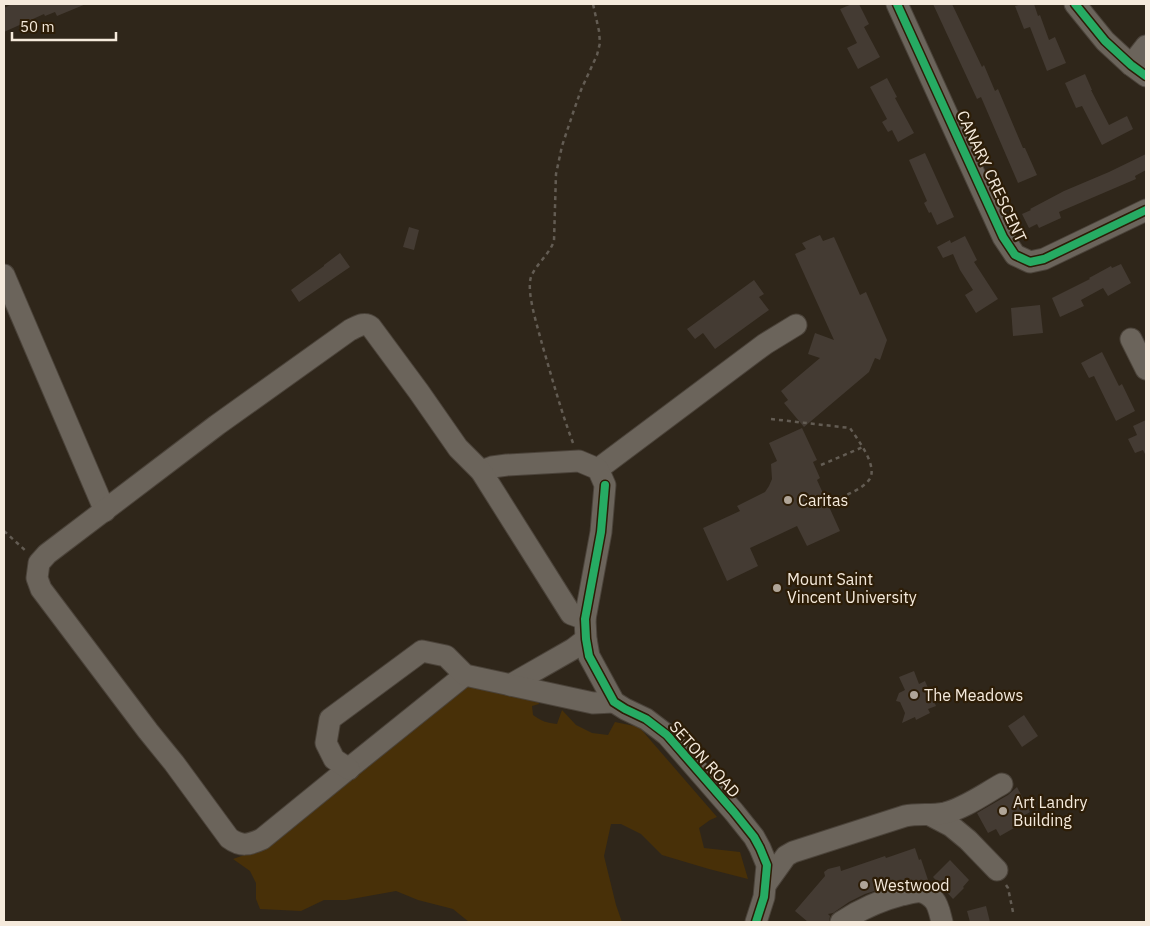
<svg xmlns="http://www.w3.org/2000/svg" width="1150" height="926" viewBox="0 0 1150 926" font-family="'IBM Plex Sans',sans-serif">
<rect width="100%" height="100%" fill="#2f261a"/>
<path fill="#483008" d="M465,683l73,13 1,8 -7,2 1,9c8,6 14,8 24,9l5,-14 14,15 16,8 16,2 7,-13 24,5 78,90 -7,3 -11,8 5,20 36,4 8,27 -39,-10 -47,-14 -21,-21 -20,-10h-10l-7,32 12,49 6,17h-153l-16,-13 -35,-9 -22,-9 -50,9h-22l-23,11 -41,-2 -4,-10v-16l-6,-12 -17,-12 20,-7z"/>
<g fill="#443b33">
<polygon points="12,4 86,4 57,16 55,12 45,16 44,14 4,32 4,8"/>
<polygon points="852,4 859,4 869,24 864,27 880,57 858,69 847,48 857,43 840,9"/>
<polygon points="933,4 952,4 982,67 984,65 995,91 998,89 1023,148 1025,148 1037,175 1018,183 981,97 977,99"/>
<polygon points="1022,4 1034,4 1038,16 1040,15 1049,40 1055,37 1066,63 1047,71 1030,27 1024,29 1015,6"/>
<polygon points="1085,74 1092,90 1091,90 1109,125 1127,116 1133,129 1102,145 1082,106 1076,108 1065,83"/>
<polygon points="887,78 897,97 895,98 914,133 898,142 892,130 888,132 882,122 887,119 870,87"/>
<polygon points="925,153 954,217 937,225 931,212 929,213 924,203 927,201 909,160"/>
<polygon points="1146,154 1146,170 1135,176 1136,179 1059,212 1061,218 1039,228 1037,224 1029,228 1022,214 1031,210 1030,209 1064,191 1109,172"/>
<polygon points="409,227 419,230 414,250 403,247"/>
<polygon points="820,235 823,241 834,237 860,295 866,292 887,340 880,360 875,358 869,372 804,427 784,403 788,400 781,391 820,358 808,354 815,333 834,340 795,254 806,249 802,243"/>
<polygon points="965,236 977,260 974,262 998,299 976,313 965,295 973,290 960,270 953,254 943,258 937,247 950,240 951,243"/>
<polygon points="340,253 350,267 299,302 291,290 324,266 324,265"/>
<polygon points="1121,264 1131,283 1108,296 1103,288 1081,300 1084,306 1060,317 1052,298 1090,279 1089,278 1111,266 1112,268"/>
<polygon points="754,280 764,294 759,297 769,310 715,349 703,333 695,339 687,329"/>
<polygon points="1040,305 1043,333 1013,336 1011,308"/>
<polygon points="1102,352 1119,386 1122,384 1135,411 1116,421 1094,376 1089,378 1081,363"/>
<polygon points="1146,420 1146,456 1143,450 1135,453 1128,439 1137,435 1133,426"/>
<polygon points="802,428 817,460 813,462 820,478 817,480 840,531 807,546 797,526 750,548 758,566 727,581 703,528 740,511 737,506 765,492 769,486 772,479 771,464 777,461 769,443"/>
<polygon points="914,671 919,684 925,681 936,706 928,709 930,713 916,720 915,717 902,723 905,713 900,702 896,701 899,693 905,690 899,677"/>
<polygon points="1024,715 1038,736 1022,747 1008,726"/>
<polygon points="1017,787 1030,812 1025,815 1028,820 1000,836 996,829 988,833 977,813 1008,795"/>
<polygon points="915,848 919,860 921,859 928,880 915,880 898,883 865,894 849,902 833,913 828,914 830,916 829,922 808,922 795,911 825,876 824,872 828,869 840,866 841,871 885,856 886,858"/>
<polygon points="950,860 969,880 963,887 964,888 953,899 933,877"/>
<polygon points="986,906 990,922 970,922 967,911"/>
</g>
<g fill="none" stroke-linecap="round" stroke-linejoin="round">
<defs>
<g id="minor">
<polyline points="897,4 1003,237 1015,255 1030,262 1044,259 1146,210"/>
<polyline points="1075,4 1105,41 1131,65 1146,76"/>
<polyline points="1131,65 1146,46"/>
<polyline points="4,275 105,511"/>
<polyline points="1131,339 1146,369"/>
<polyline points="598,469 765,344 796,325"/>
<polyline points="481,471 492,467 507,465 579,461 598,469 605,485 601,532 585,619 586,639 589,656 614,702 625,709 646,719 667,735 734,812 754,837 760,848 767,865 764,897 756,922"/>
<path d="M465,675l-122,98 -81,66c-13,6 -21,8 -33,-1l-55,-75 -26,-32 -107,-142 -4,-11 2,-15 8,-9 170,-129 133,-95c7,-3 14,-9 21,-3l48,65 39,56 23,23 90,143 14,5"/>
<polyline points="510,685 573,649 586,639"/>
<polyline points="349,769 334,759 326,743 330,719 422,651 446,656 465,675 593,703 614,702"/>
<polyline points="930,815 951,826 968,840 997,870"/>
<path d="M766,884l20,-28 7,-4 112,-36c13,-3 26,0 40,-3 20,-5 39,-19 57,-29"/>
<path d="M841,922c20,-13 37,-21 60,-27 6,-1 14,-4 20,-3 5,1 10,5 13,8 5,6 6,15 8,22"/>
</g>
</defs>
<use href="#minor" stroke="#4b433a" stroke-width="23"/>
<g stroke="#635c53" stroke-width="2.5" stroke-dasharray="4 4" stroke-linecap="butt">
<path d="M771,419l79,9c8,12 29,39 19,52 -8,10 -23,15 -34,20"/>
<path d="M573,443c-12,-32 -21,-65 -31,-99 -4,-16 -16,-52 -11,-67 5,-13 18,-22 23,-36l2,-67 6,-28 11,-33 8,-23 16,-35 3,-12 -1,-12 -6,-27"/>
<polyline points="821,465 863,447"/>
<polyline points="4,531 27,552"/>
<polyline points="1006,885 1008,888 1013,912"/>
</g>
<use href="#minor" stroke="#6b645b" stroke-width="21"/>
<defs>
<g id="cycleway">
<polyline points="897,4 1003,237 1015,255 1030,262 1044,259 1146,210"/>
<polyline points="1075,4 1105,41 1131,65 1146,76"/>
<polyline points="605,485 601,532 585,619 586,639 589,656 614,702 625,709 646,719 667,735 734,812 754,837 760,848 767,865 764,897 756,922"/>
</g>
</defs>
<use href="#cycleway" stroke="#2d1d07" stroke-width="11"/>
<use href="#cycleway" stroke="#26ab63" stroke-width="8"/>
</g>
<g fill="#b0a598" stroke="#2d1d07" stroke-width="2">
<circle cx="788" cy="500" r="5"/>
<circle cx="777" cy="588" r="5"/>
<circle cx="914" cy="695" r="5"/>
<circle cx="1003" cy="811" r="5"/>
<circle cx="864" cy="885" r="5"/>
</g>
<g text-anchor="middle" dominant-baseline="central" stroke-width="4.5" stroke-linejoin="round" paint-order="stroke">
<g font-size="16" fill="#f5eadc" stroke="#2d1d07">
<text transform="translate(992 176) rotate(65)">CANARY CRESCENT</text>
<text transform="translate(705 759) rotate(48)">SETON ROAD</text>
</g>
<g font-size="16" fill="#f5eadc" stroke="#2d1d07" text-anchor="start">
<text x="798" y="500">Caritas</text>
<text x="787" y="579">Mount Saint<tspan x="787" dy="18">Vincent University</tspan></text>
<text x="924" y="695">The Meadows</text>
<text x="1013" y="802">Art Landry<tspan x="1013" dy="18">Building</tspan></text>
<text x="874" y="885">Westwood</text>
</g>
</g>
<rect width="1150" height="926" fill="none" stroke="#f5eadc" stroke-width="10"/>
<path d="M12 32v8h104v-8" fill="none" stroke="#f5eadc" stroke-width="2.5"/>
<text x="20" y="32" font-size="15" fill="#f5eadc" stroke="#2d1d07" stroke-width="4" paint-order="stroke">50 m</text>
</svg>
